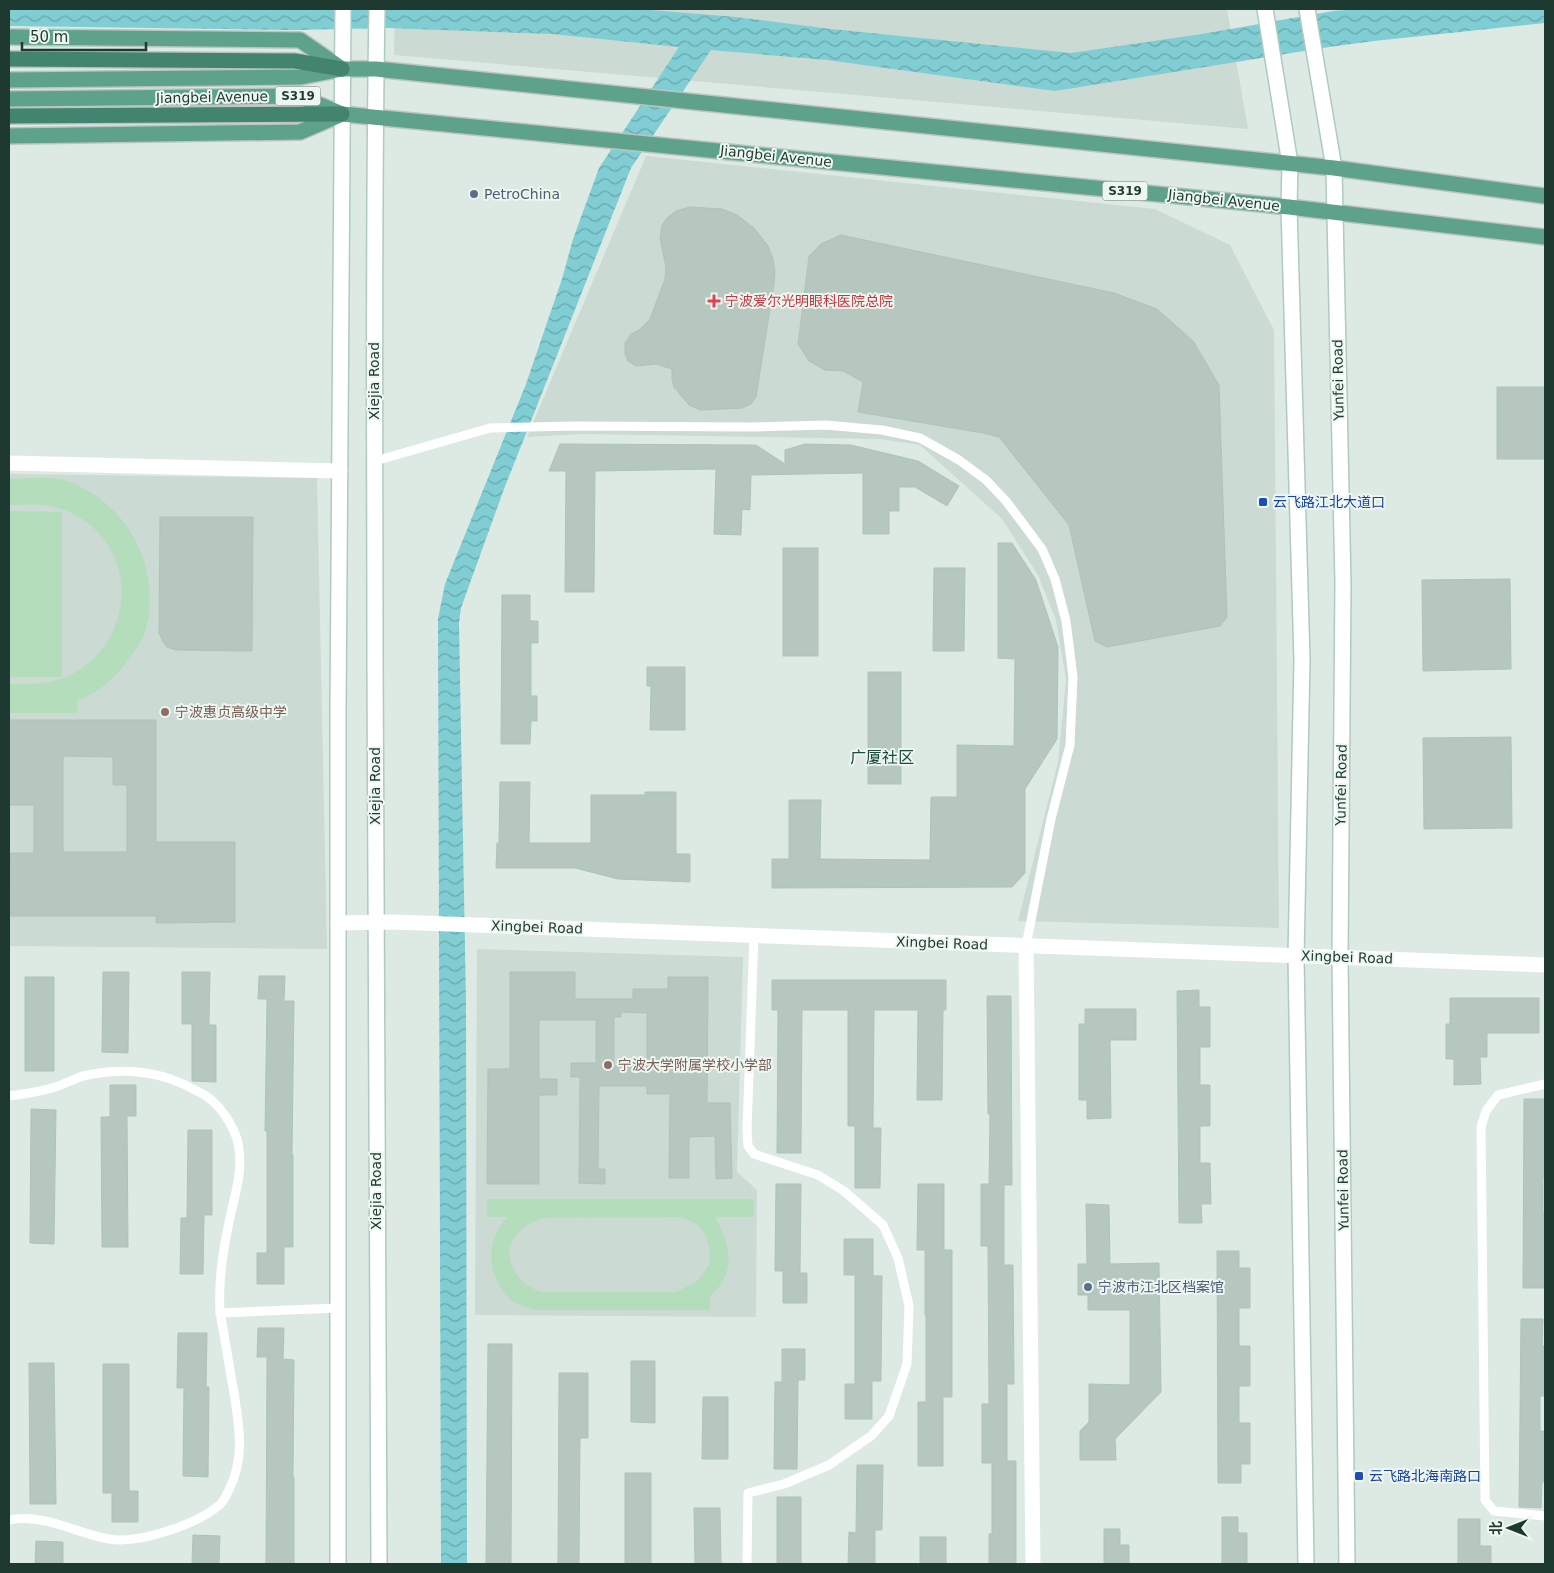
<svg xmlns="http://www.w3.org/2000/svg" width="1554" height="1573" viewBox="0 0 1554 1573" font-family="'DejaVu Sans','Noto Sans SC',sans-serif">
<defs>
<pattern id="water-waves" width="16" height="10" patternUnits="userSpaceOnUse" patternTransform="scale(1.25)"><rect width="16" height="10" fill="#80cdd3"/><path d="M0 5q4-4 8 0t8 0" fill="none" stroke="#68a7ac"/></pattern>
</defs>
<rect width="100%" height="100%" fill="#ddeae3"/>
<g fill="#cbdad2">
<polygon points="395,9 1227,9 1248,129 394,55"/>
<polygon points="646,156 1155,209 1230,245 1274,330 1279,928 1018,921 1058,762 1066,680 1056,620 1038,575 1002,519 920,445 880,439 580,434 527,437"/>
<polygon points="9,474 317,478 327,949 9,946"/>
<polygon points="477,949 743,957 737,1172 757,1190 756,1317 475,1315"/>
</g>
<g fill="#b4ddbb" fill-rule="evenodd">
<path d="M9,479c19,0 42,-4 61,3 59,23 93,88 75,150 -4,12 -13,22 -20,32 -13,17 -28,29 -48,37v12h-68v-29c21,0 44,1 63,-10 60,-31 68,-117 10,-155 -7,-5 -15,-9 -24,-11 -16,-5 -33,-3 -49,-3z"/>
<polygon points="9,511 62,512 62,677 9,677"/>
<path d="M487,1199h267v18h-39c16,27 22,56 -5,79v14h-174c-8,-2 -15,-4 -22,-8 -27,-21 -31,-62 -6,-85h-21zM681,1217l10,4 8,5 6,9 4,12v18l-11,15 -8,5 -14,7h-135c-23,-7 -43,-36 -24,-58 7,-8 17,-13 26,-16z"/>
</g>
<polygon fill="url(#water-waves)" points="9,9 638,9 736,17 831,29 1071,53 1202,34 1333,11 1357,9 1545,9 1545,23 1374,41 1329,47 1055,91 827,60 711,50 631,168 504,489 461,608 459,623 466,1002 467,1564 441,1564 438,619 445,584 526,384 562,279 573,239 599,168 679,47 552,34 388,28 296,30 9,26"/>
<g fill="#b5c7be" stroke="#afc3b9" fill-rule="evenodd">
<polygon points="690,207 722,209 737,215 754,228 768,246 773,259 775,271 774,284 756,397 751,404 742,408 700,410 689,405 674,387 672,379 672,369 656,364 636,366 628,361 625,354 625,343 631,334 639,330 650,319 665,279 666,267 660,238 662,225 668,217 676,211"/>
<polygon points="841,235 1114,293 1157,309 1193,341 1219,385 1227,617 1220,626 1107,647 1095,641 1069,525 999,437 983,433 858,412 863,382 843,371 825,370 809,361 798,344 809,256 821,244"/>
<rect x="1497" y="387" width="48" height="72"/>
<polygon points="560,444 756,445 785,464 785,450 805,444 851,445 918,461 959,486 947,506 915,487 899,487 899,511 889,511 889,534 863,534 863,473 751,475 750,510 742,509 741,535 714,534 716,469 595,471 594,592 565,592 566,471 549,471"/>
<polygon points="160,517 253,517 252,651 176,650 167,647 163,642 159,633"/>
<polygon points="998,543 1012,543 1036,580 1058,647 1057,739 1025,789 1025,873 1012,887 772,888 772,859 789,859 789,800 821,800 820,859 930,860 931,797 957,797 957,745 1014,746 1015,659 998,658"/>
<rect x="783" y="548" width="35" height="108"/>
<polygon points="934,568 965,568 964,651 933,651"/>
<polygon points="1510,579 1511,669 1423,671 1422,580"/>
<polygon points="502,595 530,595 530,621 538,621 538,643 531,643 531,696 537,696 537,721 531,721 530,744 501,744"/>
<polygon points="647,667 685,667 685,730 650,730 651,686 647,686"/>
<rect x="868" y="672" width="33" height="112"/>
<path d="M9,720h147v122h79v80l-79,1v-7h-147l1,-63h24v-48h-25zM63,756l50,1v28h14v67h-64z"/>
<polygon points="1511,737 1512,828 1424,829 1423,738"/>
<polygon points="500,782 530,782 529,843 591,843 591,795 645,795 645,792 676,792 676,854 690,854 690,882 618,879 575,868 496,868 497,843 499,843"/>
<polygon points="103,972 129,972 128,1053 102,1052"/>
<polygon points="182,972 210,972 209,1025 216,1025 216,1082 192,1081 192,1024 182,1024"/>
<path d="M510,972h65v27h58v-10h35v-12h40l-1,126h23l2,75 -16,1 -1,-43 -26,1v41h-20l1,-84h-23v-8h-48l-1,83h7v15l-26,-1 1,-106h-9v-14h25v-43h-57v59h18v16h-18v89h-52l1,-115h22zM621,1012l26,1v53h-33v-49h7z"/>
<polygon points="259,976 285,976 284,1001 294,1001 292,1155 293,1155 293,1247 284,1247 284,1284 257,1284 257,1253 267,1253 267,1131 265,1131 267,999 258,999"/>
<rect x="25" y="977" width="29" height="94"/>
<polygon points="772,980 946,980 946,1010 943,1010 942,1100 917,1100 918,1010 874,1010 873,1128 881,1128 880,1188 855,1188 855,1126 848,1126 848,1010 802,1010 801,1153 777,1153 778,1010 772,1010"/>
<polygon points="1199,990 1199,1007 1210,1007 1210,1047 1200,1047 1200,1085 1210,1085 1210,1126 1200,1126 1200,1163 1210,1163 1211,1204 1201,1204 1202,1223 1179,1223 1177,991"/>
<polygon points="987,996 1011,996 1012,1185 1004,1185 1004,1265 1013,1265 1014,1384 1007,1384 1007,1461 1016,1461 1016,1564 989,1564 989,1534 992,1534 992,1463 982,1463 982,1404 989,1404 988,1246 981,1246 981,1184 989,1184 990,1114 988,1114"/>
<polygon points="1450,998 1539,998 1539,1033 1487,1033 1487,1057 1480,1057 1481,1084 1454,1085 1454,1059 1446,1059 1446,1024 1450,1024"/>
<polygon points="1085,1009 1136,1009 1136,1040 1110,1040 1111,1118 1087,1119 1087,1100 1079,1100 1079,1024 1085,1024"/>
<polygon points="110,1085 136,1085 136,1116 127,1116 128,1247 102,1247 101,1117 110,1117"/>
<polygon points="1524,1099 1545,1099 1545,1177 1543,1177 1543,1212 1545,1212 1545,1288 1523,1288"/>
<polygon points="31,1109 56,1110 54,1244 30,1243"/>
<polygon points="188,1130 212,1130 212,1215 204,1215 203,1274 180,1274 181,1218 187,1218"/>
<polygon points="776,1184 801,1184 800,1273 807,1273 807,1303 783,1303 783,1271 775,1271"/>
<polygon points="918,1184 944,1184 944,1250 952,1250 952,1397 943,1397 943,1466 918,1466 918,1402 926,1402 926,1315 925,1315 925,1250 917,1250"/>
<polygon points="1086,1204 1109,1205 1110,1264 1159,1263 1161,1392 1115,1439 1116,1460 1080,1460 1080,1431 1089,1422 1089,1384 1130,1385 1130,1310 1088,1310 1088,1295 1078,1295 1078,1264 1087,1264"/>
<polygon points="844,1239 873,1239 873,1276 882,1276 881,1381 872,1381 872,1419 845,1419 845,1384 855,1384 855,1275 844,1275"/>
<polygon points="1217,1251 1239,1251 1239,1268 1250,1268 1250,1308 1239,1308 1239,1346 1250,1346 1250,1386 1239,1386 1239,1423 1250,1423 1250,1464 1241,1464 1241,1483 1218,1483"/>
<polygon points="1521,1319 1543,1319 1542,1346 1545,1346 1545,1396 1540,1396 1540,1431 1545,1431 1545,1482 1542,1482 1541,1508 1519,1507"/>
<polygon points="258,1328 284,1328 283,1359 294,1360 293,1477 294,1477 294,1564 266,1564 267,1357 257,1357"/>
<polygon points="178,1333 207,1333 206,1387 209,1387 208,1477 183,1476 184,1388 177,1388"/>
<polygon points="488,1344 512,1344 511,1564 486,1564"/>
<polygon points="782,1349 805,1349 805,1380 798,1380 797,1469 774,1469 775,1382 782,1382"/>
<polygon points="631,1361 655,1361 655,1423 631,1422"/>
<polygon points="29,1363 54,1363 56,1504 30,1504"/>
<polygon points="103,1364 129,1364 129,1491 138,1491 138,1522 112,1522 112,1493 103,1493"/>
<polygon points="559,1373 588,1373 588,1438 580,1438 579,1564 558,1564"/>
<polygon points="703,1397 728,1397 728,1459 702,1459"/>
<polygon points="857,1465 883,1465 882,1530 875,1530 875,1564 848,1564 849,1532 856,1533"/>
<rect x="625" y="1473" width="26" height="91"/>
<rect x="777" y="1497" width="24" height="67"/>
<polygon points="694,1508 720,1508 721,1564 695,1564"/>
<polygon points="1222,1517 1238,1517 1238,1533 1247,1533 1247,1564 1222,1564"/>
<polygon points="1458,1519 1480,1519 1480,1546 1491,1546 1491,1564 1458,1564"/>
<polygon points="1104,1529 1120,1529 1120,1545 1129,1545 1129,1564 1104,1564"/>
<polygon points="193,1535 220,1536 219,1564 192,1564"/>
<rect x="920" y="1537" width="26" height="27"/>
<polygon points="36,1541 63,1542 63,1564 35,1564"/>
</g>
<g fill="none" stroke-linecap="round" stroke-linejoin="round">
<defs>
<g id="secondary">
<path d="M377,9c-4,216 -2,432 -2,649 1,302 2,604 4,906"/>
<polyline points="1265,9 1290,164 1289,207 1302,660 1296,956 1306,1564"/>
<polyline points="1307,9 1334,168 1343,583 1340,956 1347,1564"/>
<polyline points="338,1564 338,710 343,9"/>
</g>
<g id="primary">
<polyline points="9,37 300,40 342,69"/>
<polyline points="9,80 301,77 342,69 376,69 1334,168 1545,196"/>
<polyline points="9,99 298,96 342,114 1289,207 1545,237"/>
<polyline points="9,136 300,132 342,114"/>
</g>
<g id="trunk">
<polyline points="9,59 295,61 342,69"/>
<polyline points="9,116 342,114"/>
</g>
</defs>
<use href="#secondary" stroke="#afcabe" stroke-width="18"/>
<use href="#primary" stroke="#bcc4c1" stroke-width="18"/>
<use href="#trunk" stroke="#bcc4c1" stroke-width="18"/>
<g stroke="#fff" stroke-width="9">
<polyline points="375,461 490,428 575,426 751,427 825,425 882,430 920,438 959,460 986,480 1006,501 1042,549 1055,579 1066,621 1073,677 1070,745 1051,819 1026,946"/>
<polyline points="1545,1084 1498,1095 1486,1111 1481,1127 1485,1500 1494,1511 1545,1516"/>
<path d="M9,1096c15,-2 31,-4 46,-9 10,-3 19,-8 28,-11 39,-9 78,-5 112,14 5,3 11,5 15,9 14,11 28,34 29,51 3,24 -3,40 -8,63 -7,32 -13,65 -11,98 1,10 4,20 5,30 3,15 5,31 8,46 6,37 13,71 -5,105 -3,6 -5,11 -10,14 -23,19 -79,38 -109,33 -34,-6 -65,-26 -100,-19"/>
<polyline points="220,1313 338,1308"/>
<polyline points="747,1564 748,1493 784,1484 829,1465 871,1436 889,1416 907,1364 909,1306 898,1258 883,1225 844,1191 818,1175 754,1154 748,1146 747,1130 754,935"/>
</g>
<g stroke="#fff" stroke-width="15">
<polyline points="9,463 340,471"/>
<polyline points="1026,946 1033,1564"/>
</g>
<polyline stroke="#fff" stroke-width="15" points="338,923 393,922 1545,965"/>
<use href="#secondary" stroke="#fff" stroke-width="15"/>
<use href="#primary" stroke="#5ea28b" stroke-width="15"/>
<use href="#trunk" stroke="#438470" stroke-width="15"/>
</g>
<g fill="#5c6f8a" stroke="#edf6f1" stroke-width="2">
<circle cx="474" cy="194" r="5"/>
<circle cx="1088" cy="1287" r="5"/>
</g>
<path fill="#e0444e" stroke="#edf6f1" stroke-width="2" d="M711.5 293.5h5v5h5v5h-5v5h-5v-5h-5v-5h5z"/>
<g fill="#1a4fb4" stroke="#edf6f1" stroke-width="2">
<rect x="1258" y="497" width="10" height="10" rx="2.5"/>
<rect x="1354" y="1471" width="10" height="10" rx="2.5"/>
</g>
<g fill="#8d6e63" stroke="#edf6f1" stroke-width="2">
<circle cx="165" cy="712" r="5"/>
<circle cx="608" cy="1065" r="5"/>
</g>
<g text-anchor="middle" dominant-baseline="central" stroke-width="4" stroke-linejoin="round" paint-order="stroke">
<g fill="#edf6f1" stroke="#5c726a" stroke-width="1">
<rect x="275.5" y="86.5" width="45" height="19" rx="4"/>
<rect x="1102.5" y="181.5" width="45" height="19" rx="4"/>
</g>
<g font-size="12" font-weight="bold" fill="#1e3a30">
<text x="298" y="96">S319</text>
<text x="1125" y="191">S319</text>
</g>
<g font-size="14" fill="#1e3a30" stroke="#edf6f1">
<text transform="translate(212 97) rotate(-1)">Jiangbei Avenue</text>
<text transform="translate(776 156) rotate(6)">Jiangbei Avenue</text>
<text transform="translate(1224 200) rotate(6)">Jiangbei Avenue</text>
<text transform="translate(1338 380) rotate(-91)">Yunfei Road</text>
<text transform="translate(374 381) rotate(-90)">Xiejia Road</text>
<text transform="translate(1341 785) rotate(-89)">Yunfei Road</text>
<text transform="translate(375 786) rotate(-90)">Xiejia Road</text>
<text transform="translate(537 927) rotate(2)">Xingbei Road</text>
<text transform="translate(942 943) rotate(2)">Xingbei Road</text>
<text transform="translate(1347 957) rotate(2)">Xingbei Road</text>
<text transform="translate(1343 1190) rotate(-91)">Yunfei Road</text>
<text transform="translate(376 1191) rotate(-90)">Xiejia Road</text>
</g>
<g font-size="14" fill="#4e5e75" stroke="#edf6f1" text-anchor="start">
<text x="484" y="194">PetroChina</text>
<text x="1098" y="1287">宁波市江北区档案馆</text>
</g>
<g font-size="14" fill="#be3a42" stroke="#edf6f1" text-anchor="start">
<text x="725" y="301">宁波爱尔光明眼科医院总院</text>
</g>
<g font-size="14" fill="#164399" stroke="#edf6f1" text-anchor="start">
<text x="1273" y="502">云飞路江北大道口</text>
<text x="1369" y="1476">云飞路北海南路口</text>
</g>
<g font-size="14" fill="#785e54" stroke="#edf6f1" text-anchor="start">
<text x="175" y="712">宁波惠贞高级中学</text>
<text x="618" y="1065">宁波大学附属学校小学部</text>
</g>
<g font-size="16" fill="#194c3c" stroke="#edf6f1">
<text x="882" y="757">广厦社区</text>
</g>
</g>
<rect width="1554" height="1573" fill="none" stroke="#1e3a30" stroke-width="20"/>
<g transform="translate(1509 1528) rotate(270)" stroke="#edf6f1" stroke-width="4" paint-order="stroke">
<path d="M0-4L9 19L0 12L-9 19Z" fill="#1e3a30"/>
<text y="-8" font-size="14" font-weight="bold" text-anchor="middle" fill="#1e3a30">北</text>
</g>
<path d="M22 42v8h124v-8" fill="none" stroke="#1e3a30" stroke-width="2.5"/>
<text x="30" y="42" font-size="15" fill="#1e3a30" stroke="#edf6f1" stroke-width="4" paint-order="stroke">50 m</text>
</svg>
